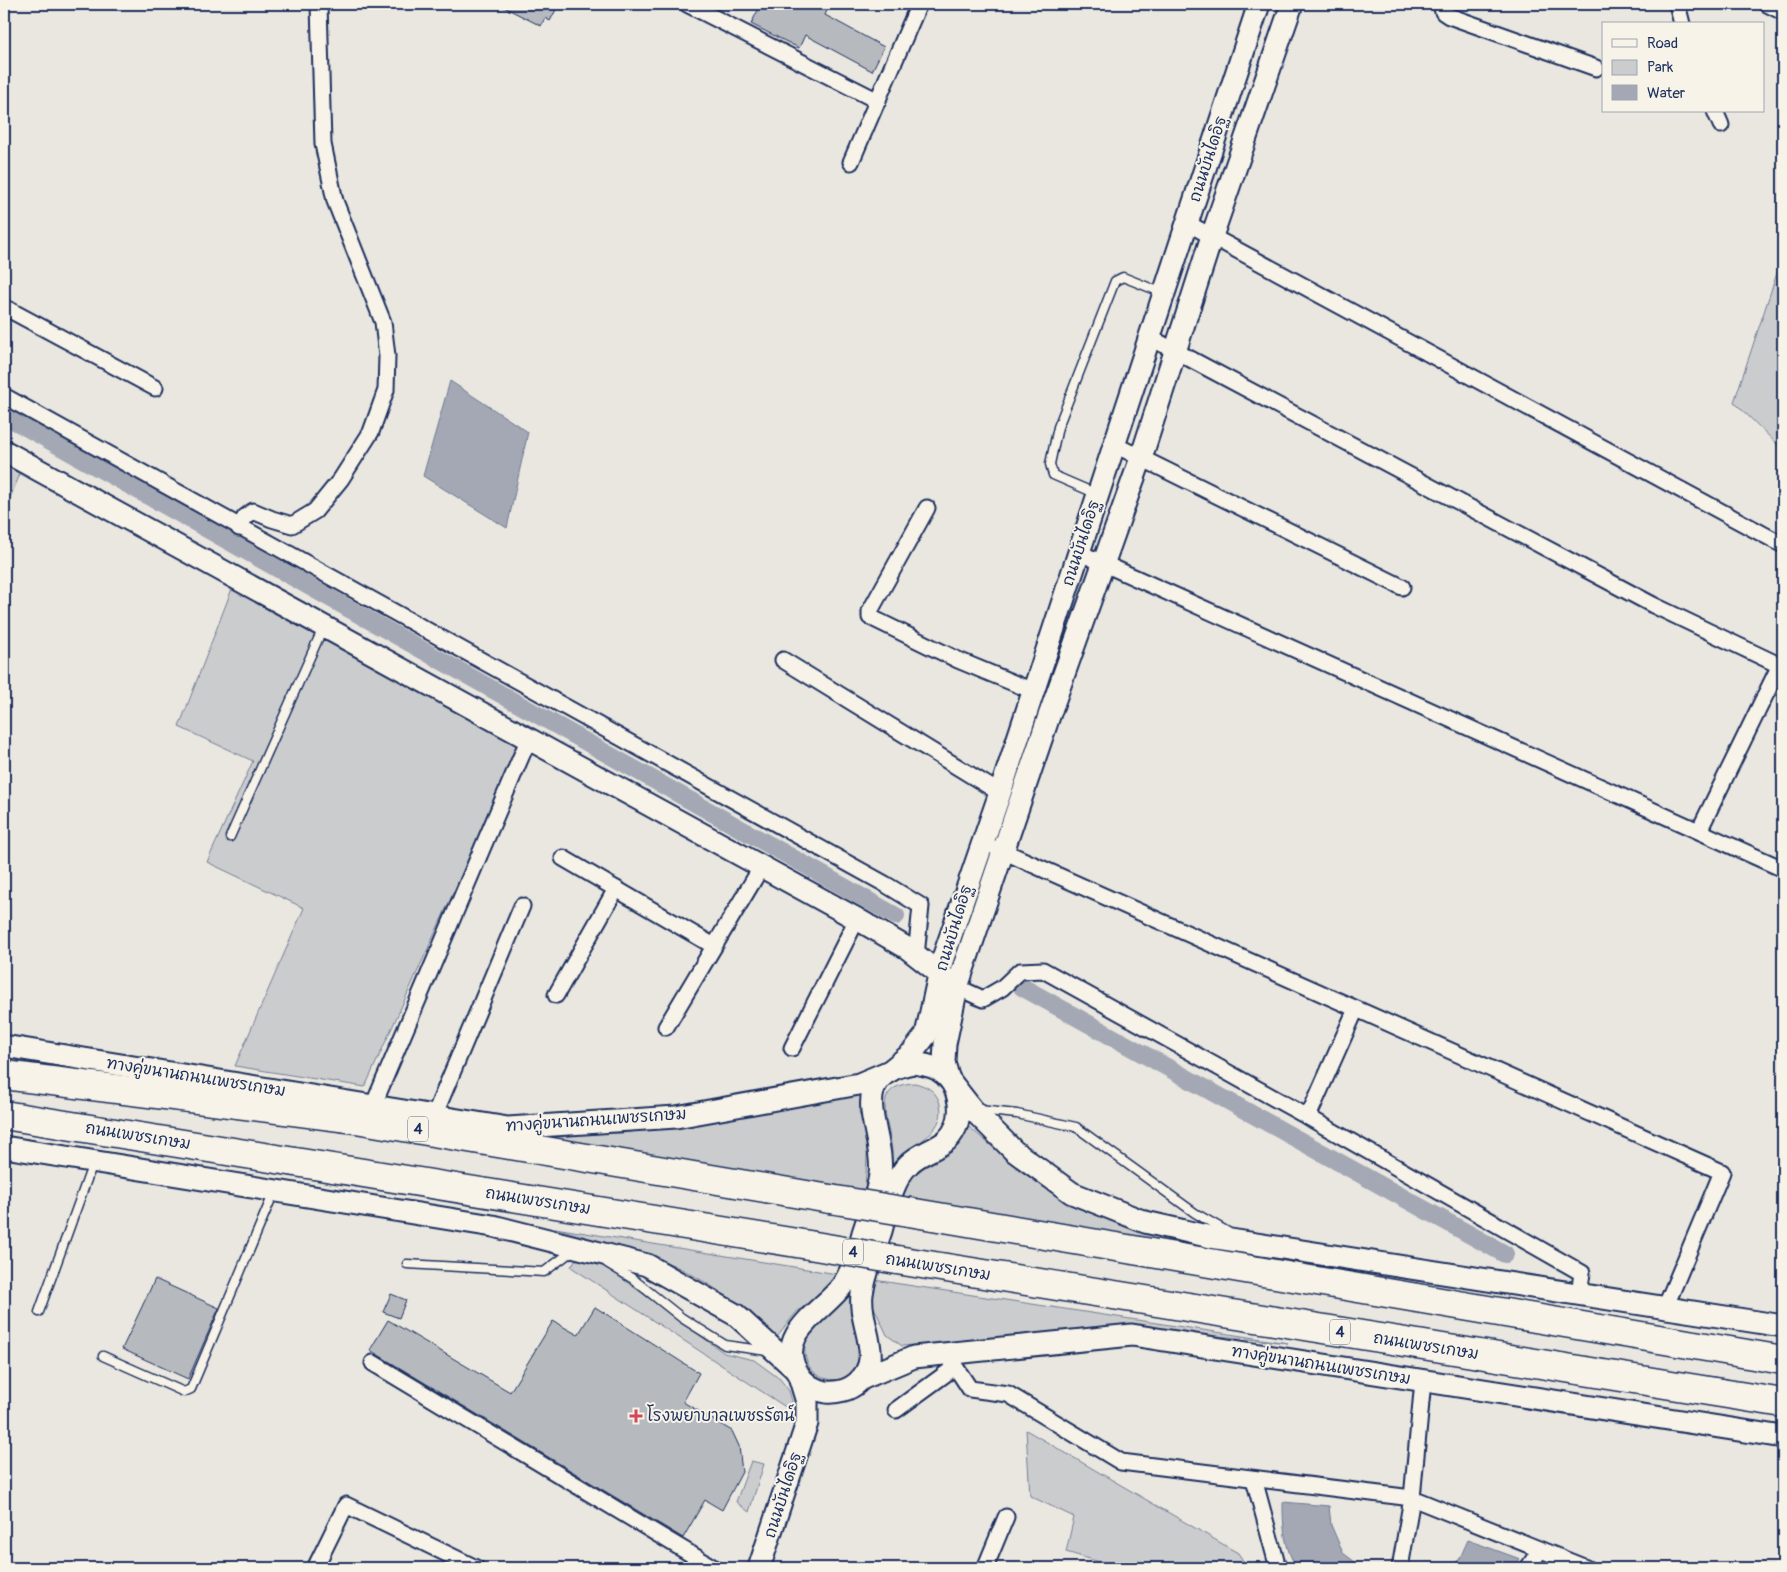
<svg xmlns="http://www.w3.org/2000/svg" width="1787" height="1572" viewBox="0 0 1787 1572" font-family="Pangolin,'Playpen Sans Thai',sans-serif">
<rect width="100%" height="100%" fill="#eae7e0"/>
<filter id="ink" filterUnits="userSpaceOnUse"><feTurbulence type="fractalNoise" baseFrequency=".02" numOctaves="2"/><feDisplacementMap in="SourceGraphic" scale="10" xChannelSelector="R" yChannelSelector="G"/><feConvolveMatrix kernelMatrix="1 2 1 2 8 2 1 2 1" color-interpolation-filters="sRGB"/></filter>
<g filter="url(#ink)">
<g fill="#cbcccd" stroke="#737e96">
<polygon points="1783,255 1783,450 1734,402"/>
<polygon points="4,465 20,474 4,512"/>
<polygon points="233,586 520,746 365,1087 235,1066 304,908 207,862 253,761 179,727"/>
<path d="M915,1083c11,3 20,7 24,18 10,28 -22,40 -37,57 -6,8 -11,18 -16,27 2,-10 6,-21 6,-31 0,-28 -26,-69 23,-71z"/>
<polygon points="864,1092 859,1111 868,1141 865,1189 837,1190 482,1135 622,1133 719,1121"/>
<polygon points="969,1127 1022,1172 1072,1203 1237,1248 1038,1226 916,1204 902,1196 913,1173 956,1145"/>
<path d="M555,1228l282,46c-5,20 -22,24 -38,36 -8,7 -15,19 -22,27 -31,-28 -72,-59 -111,-75 -36,-14 -74,-23 -111,-34z"/>
<polygon points="591,1259 613,1272 724,1353 754,1360 780,1379 789,1391 794,1408 784,1406 571,1267 575,1260"/>
<polygon points="874,1280 1288,1343 1149,1329 1104,1330 902,1346 887,1335 872,1303"/>
<path d="M849,1291l3,1c4,21 14,49 7,70 -11,31 -63,20 -53,-23z"/>
<polygon points="1026,1430 1238,1553 1248,1568 1120,1568 1066,1552 1074,1517 1030,1496"/>
<polygon points="751,1461 764,1464 749,1512 736,1502"/>
</g>
<g fill="#a3a8b4" stroke="#6d7892">
<polygon points="450,381 528,432 507,528 423,476"/>
<path d="M1283,1502l46,4 2,19 12,28 20,15h-66c-13,-20 -14,-42 -14,-66z"/>
<polygon points="1468,1540 1520,1559 1513,1568 1447,1568 1459,1560"/>
</g>
<g fill="none" stroke-linecap="round" stroke-linejoin="round">
<g stroke="#a3a8b4" stroke-width="18">
<polyline points="4,415 896,916"/>
<polyline points="1022,987 1505,1254"/>
</g>
</g>
<g fill="#b6babf" stroke="#1b2f5e">
<polygon points="498,4 559,4 550,21 545,18 541,26"/>
<polygon points="761,4 830,4 825,15 884,47 872,71 805,35 799,48 751,24"/>
<polygon points="155,1279 219,1308 188,1379 122,1349"/>
<polygon points="391,1294 406,1300 399,1318 383,1312"/>
<polygon points="595,1307 699,1373 683,1402 732,1431 739,1446 742,1472 722,1510 705,1500 683,1538 370,1350 388,1320 510,1392 553,1321 578,1335"/>
</g>
<g fill="none" stroke-linecap="round" stroke-linejoin="round">
<defs>
<g id="lane">
<polyline points="1097,494 1053,475 1050,464 1058,427 1115,281 1123,277 1163,293"/>
<polyline points="230,837 323,628"/>
<polyline points="979,1110 1017,1114 1076,1127 1195,1213 1228,1232"/>
<polyline points="607,1263 633,1279 682,1318 725,1345 767,1351"/>
<polyline points="407,1264 544,1272 575,1249"/>
<polyline points="39,1312 93,1163"/>
<polyline points="103,1356 184,1392 191,1389 274,1192"/>
</g>
<g id="street">
<polyline points="687,4 878,101"/>
<polyline points="1441,4 1443,12 1449,16 1596,68"/>
<polyline points="1677,4 1682,24"/>
<polyline points="1767,4 1783,12"/>
<polyline points="1715,111 1721,125"/>
<polyline points="851,162 919,4"/>
<polyline points="1187,223 1783,545"/>
<polyline points="4,307 155,388"/>
<polyline points="1149,337 1653,605 1783,667"/>
<polyline points="4,396 885,884 921,906 916,956"/>
<polyline points="1113,444 1402,587"/>
<polyline points="927,508 870,611 870,617 958,660 1033,691"/>
<polyline points="239,528 245,517 253,511 272,519 292,525 315,511 341,479 371,432 386,390 387,356 383,322 335,201 323,144 319,4"/>
<polyline points="1078,552 1783,869"/>
<polyline points="783,660 1000,793"/>
<polyline points="1699,831 1780,665"/>
<polyline points="996,848 1722,1172 1665,1308"/>
<polyline points="563,858 714,946"/>
<polyline points="957,987 983,999 1002,988 1020,971 1043,970 1308,1117 1582,1273 1579,1294"/>
<polyline points="556,995 616,889"/>
<polyline points="666,1027 762,866"/>
<polyline points="792,1048 857,919"/>
<polyline points="373,1106 529,738"/>
<polyline points="434,1116 522,906"/>
<polyline points="1308,1117 1356,1009"/>
<polyline points="947,1354 970,1389 1008,1394 1121,1462 1412,1498 1586,1568"/>
<polyline points="373,1363 714,1568"/>
<polyline points="896,1410 955,1367"/>
<polyline points="1254,1479 1278,1568"/>
<polyline points="315,1568 346,1505 476,1568"/>
<polyline points="985,1568 1006,1517"/>
<polyline points="1400,1568 1412,1498 1423,1381"/>
<polyline points="1528,1568 1540,1550"/>
</g>
<g id="secondary">
<polyline points="4,451 857,919 907,948 949,981"/>
<polyline points="4,1046 508,1128 676,1117 859,1084 890,1071 912,1053 926,1035 942,961 1000,793 1259,4"/>
<path d="M913,1063c9,1 16,2 24,6 25,14 30,51 10,71 -11,10 -28,13 -38,24 -17,16 -22,46 -28,67 -7,21 -16,42 -19,63 -4,32 24,64 -5,89 -8,7 -20,10 -31,9 -12,-2 -23,-9 -29,-20 -22,-38 26,-61 45,-86 11,-16 16,-34 21,-53 6,-19 15,-40 17,-59 6,-42 -39,-97 33,-111z"/>
<polyline points="948,1077 944,1062 945,1044 957,987 1049,716 1141,458 1212,236 1292,4"/>
<polyline points="954,1086 972,1109 1014,1151 1072,1193 1145,1222 1211,1237 1783,1326"/>
<polyline points="4,1147 493,1226 647,1265 736,1315 795,1369"/>
<polyline points="861,1379 914,1357 1132,1335 1783,1437"/>
<polyline points="759,1568 807,1423 807,1402 799,1376"/>
</g>
<g id="highway">
<polyline points="4,1075 356,1119 830,1199"/>
<polyline points="4,1115 809,1245"/>
<polyline points="909,1212 1783,1360"/>
<polyline points="897,1260 1783,1403"/>
</g>
</defs>
<use href="#lane" stroke="#1b2f5e" stroke-width="11"/>
<use href="#street" stroke="#1b2f5e" stroke-width="19"/>
<use href="#secondary" stroke="#1b2f5e" stroke-width="25"/>
<use href="#highway" stroke="#1b2f5e" stroke-width="31"/>
<use href="#lane" stroke="#f7f3e8" stroke-width="8"/>
<use href="#street" stroke="#f7f3e8" stroke-width="15"/>
<use href="#secondary" stroke="#f7f3e8" stroke-width="21"/>
<use href="#highway" stroke="#f7f3e8" stroke-width="28"/>
<defs>
<g id="highway-bridge">
<polyline points="830,1199 909,1212"/>
<polyline points="809,1245 897,1260"/>
</g>
</defs>
<use href="#highway-bridge" stroke="#1b2f5e" stroke-width="31" stroke-linecap="butt"/>
<use href="#highway-bridge" stroke="#f7f3e8" stroke-width="28"/>
</g>
</g>
<path fill="#d1495b" stroke="#f7f3e8" stroke-width="2" d="M633.5 1408.5h5v5h5v5h-5v5h-5v-5h-5v-5h5z"/>
<g text-anchor="middle" dominant-baseline="central" stroke-width="4" stroke-linejoin="round" paint-order="stroke">
<g fill="#f7f3e8" stroke="#5d6a87" stroke-width="1">
<rect x="408" y="1116.5" width="20" height="25" rx="4"/>
<rect x="843" y="1239.5" width="20" height="25" rx="4"/>
<rect x="1330" y="1319.5" width="20" height="25" rx="4"/>
</g>
<g font-size="15" font-weight="bold" fill="#1b2f5e">
<text x="418" y="1129">4</text>
<text x="853" y="1252">4</text>
<text x="1340" y="1332">4</text>
</g>
<g font-size="16" fill="#1b2f5e" stroke="#f7f3e8">
<text transform="translate(1208 159) rotate(-72)">ถนนบันไดอิฐ</text>
<text transform="translate(1081 543) rotate(-72)">ถนนบันไดอิฐ</text>
<text transform="translate(954 928) rotate(-73)">ถนนบันไดอิฐ</text>
<text transform="translate(196 1077) rotate(9)">ทางคู่ขนานถนนเพชรเกษม</text>
<text transform="translate(596 1120) rotate(-4)">ทางคู่ขนานถนนเพชรเกษม</text>
<text transform="translate(138 1136) rotate(9)">ถนนเพชรเกษม</text>
<text transform="translate(538 1201) rotate(9)">ถนนเพชรเกษม</text>
<text transform="translate(938 1267) rotate(9)">ถนนเพชรเกษม</text>
<text transform="translate(1426 1346) rotate(9)">ถนนเพชรเกษม</text>
<text transform="translate(1321 1365) rotate(9)">ทางคู่ขนานถนนเพชรเกษม</text>
<text transform="translate(783 1495) rotate(-72)">ถนนบันไดอิฐ</text>
</g>
<g font-size="16" fill="#1b2f5e" stroke="#f7f3e8" text-anchor="start">
<text x="647" y="1416">โรงพยาบาลเพชรรัตน์</text>
</g>
</g>
<rect width="1787" height="1572" fill="none" stroke="#f7f3e8" stroke-width="20"/>
<rect x="10" y="10" width="1767" height="1552" fill="none" stroke="#1b2f5e" stroke-width="2" filter="url(#ink)"/>
<rect x="1602" y="22" width="162" height="90" fill="#f7f3e8" stroke="#9fa5b1"/>
<rect x="1612" y="39" width="25" height="8" fill="#f7f3e8" stroke="#9fa5b1"/>
<text x="1647" y="48" font-size="15" fill="#1b2f5e">Road</text>
<rect x="1612" y="60" width="25" height="15" fill="#cbcccd" stroke="#9fa5b1"/>
<text x="1647" y="72" font-size="15" fill="#1b2f5e">Park</text>
<rect x="1612" y="85" width="25" height="15" fill="#a3a8b4" stroke="#9fa5b1"/>
<text x="1647" y="98" font-size="15" fill="#1b2f5e">Water</text>
</svg>
